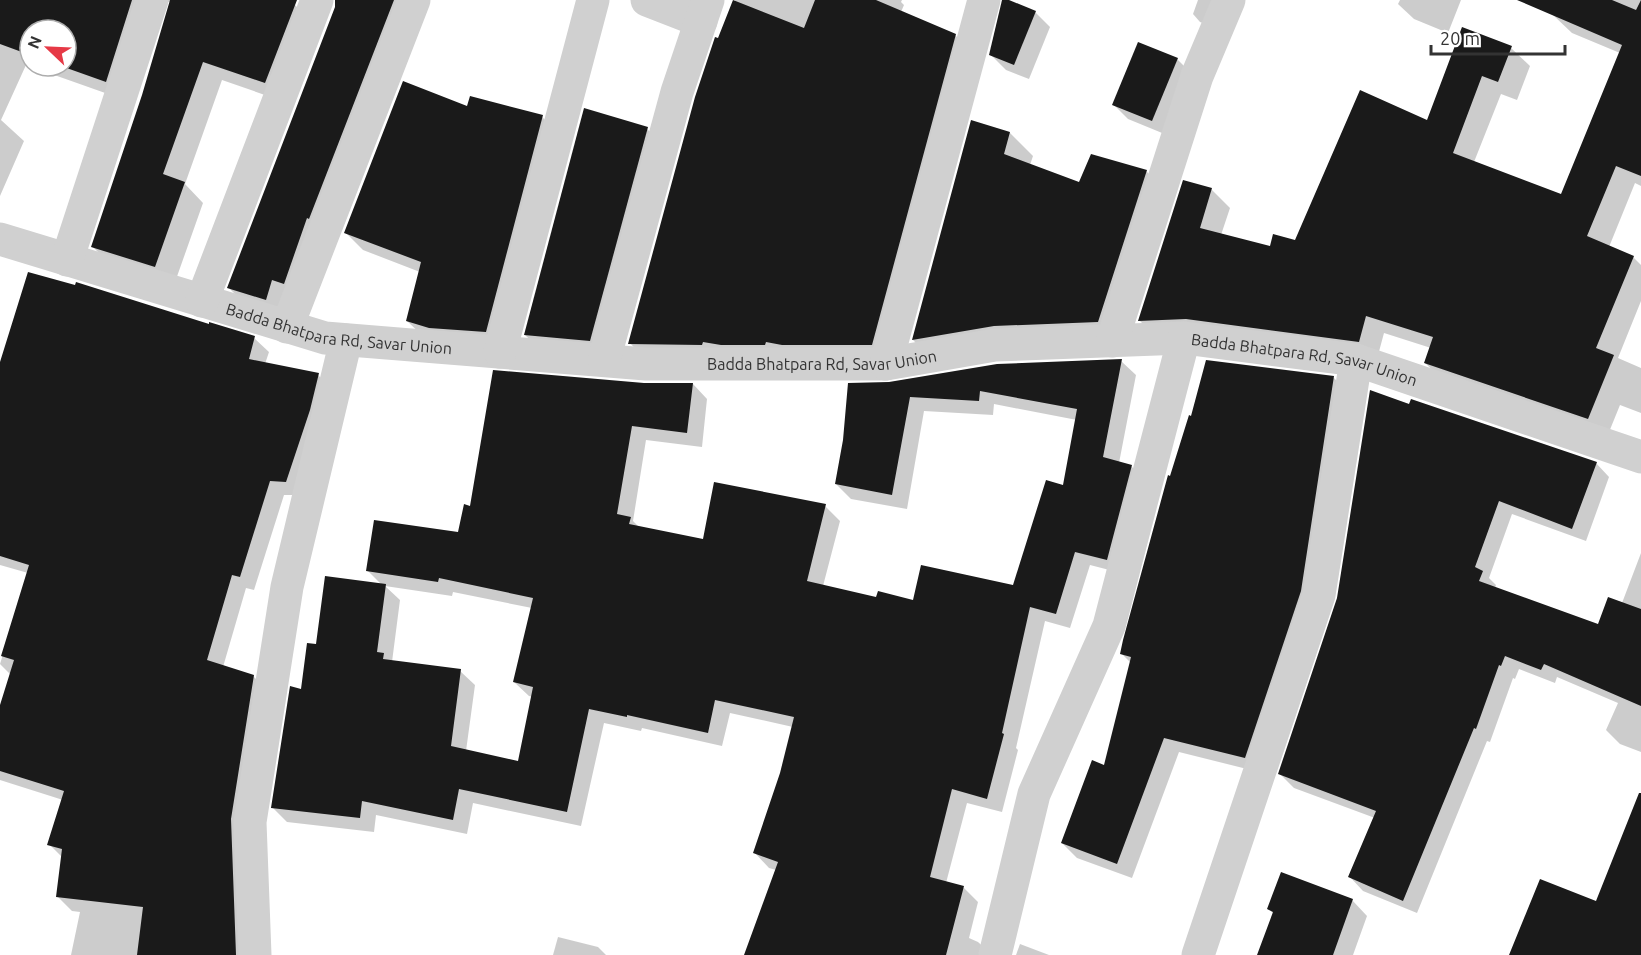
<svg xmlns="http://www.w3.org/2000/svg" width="1641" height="955" viewBox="0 0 1641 955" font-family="Ubuntu,sans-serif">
<rect width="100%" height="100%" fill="#fff"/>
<g fill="#0003" fill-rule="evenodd">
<path d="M0,0h280l15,5 19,20 -29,77 -63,-22 -37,104 18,19 -29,82 -62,-19 -19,-19 51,-152 28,-94 -13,4 -34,95 -99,-35 -25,55 23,21 -24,55zM30,30h36v36h-36z"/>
<polygon points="337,0 416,0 281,315 244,303 229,288 336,7"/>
<polygon points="735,0 902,0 901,2 904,5 901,12 955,35 968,49 885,358 643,357 630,343 719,40"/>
<polygon points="1004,0 1035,12 1050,27 1029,79 1006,70 990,54"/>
<polygon points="1198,0 1219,0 1208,25 1200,22 1193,14"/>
<polygon points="1400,0 1461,0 1448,33 1414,19 1398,4"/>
<polygon points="1559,0 1641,0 1641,186 1635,183 1609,247 1633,257 1641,265 1641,301 1618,358 1641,368 1641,413 1620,405 1607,437 1444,381 1425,363 1431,348 1384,333 1377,359 1158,339 1140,321 1211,189 1230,208 1221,235 1271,248 1296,242 1511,48 1530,66 1517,100 1501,94 1474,162 1562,195 1620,53 1572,33 1553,15"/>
<polygon points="1177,59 1192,74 1167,135 1128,119 1113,104"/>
<polygon points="468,108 542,117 560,134 503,349 425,338 407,321 420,272 363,250 345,232"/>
<polygon points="972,122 1010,133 1033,156 1030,165 1080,184 1146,171 1169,194 1121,345 936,363 913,340"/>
<polygon points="647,129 666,147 608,359 544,353 525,335"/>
<polygon points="210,326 254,338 269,352 265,364 318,375 332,389 301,495 284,495 254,590 246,588 223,667 253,676 268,691 249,955 71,955 80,912 72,911 58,897 63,858 49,844 63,800 0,780 0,710 11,675 0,664 28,573 0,565 0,367"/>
<path d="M1121,361l15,14 -17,88 12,3 15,15 -25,92 -31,-8 -20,63 -25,-7 -29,127 2,2 -16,62 -35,-9 -21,80 18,5 14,14 -9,36 9,4 14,13h-247l31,-85 -7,-2 -14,-15 26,-80 12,-46 -63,-14 -8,33 -80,-18 -1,3 -37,-8 -23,103 -108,-23 -6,31 -91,-19 -2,17 -87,-10 -14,-14 29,-117 15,-45 65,-61 -15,-15 93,-36 11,-27 173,-123h49l14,15 -5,48 -56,-7 -13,81 7,7 64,13 121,-35 15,15 -17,65 55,13 36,3 100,-15 50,-100 13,-67 -83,-16 -1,11 -69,-4 -17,98 -56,-10 -15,-15 53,-100zM385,586l67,10 1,-4 79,16 -18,74 15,14 4,1 -14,65 -53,-11 9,-66 -15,-14 -68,-9 8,-62z"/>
<polygon points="1207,361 1334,378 1349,393 1315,606 1259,772 1179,752 1132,878 1077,858 1062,843 1105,767 1131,663 1122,654 1171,477 1192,418"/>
<polygon points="1371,392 1596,463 1609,477 1586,541 1512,514 1489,578 1496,585 1495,588 1599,626 1622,603 1641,553 1641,752 1620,744 1606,730 1618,703 1557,677 1555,683 1519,669 1515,679 1513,678 1490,742 1487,741 1417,913 1363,891 1350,877 1375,818 1294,788 1280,774 1339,598"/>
<polygon points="1352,900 1367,916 1353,955 1265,955 1274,914 1269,909"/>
<polygon points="558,937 598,947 606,955 553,955"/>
<polygon points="1020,944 1049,955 1016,955"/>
</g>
<g fill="#1a1a1a">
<polygon points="0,0 132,0 106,82 61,66 66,66 66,30 30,30 30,55 0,44"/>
<polygon points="170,0 297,0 265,83 203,62 163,174 185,182 155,267 91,247 142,95"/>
<polygon points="335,0 394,0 309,219 307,218 284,284 272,280 266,300 227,288 335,7"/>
<polygon points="733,0 804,28 815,0 876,0 956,34 872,345 782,345 766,342 765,345 721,345 703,342 702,345 628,344 695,97 715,37 718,38"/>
<polygon points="1002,0 1009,0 1036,11 1014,65 989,55"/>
<polygon points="1517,0 1612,0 1636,10 1641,0 1641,176 1616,166 1587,236 1634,256 1596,348 1614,355 1588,419 1424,363 1433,337 1366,316 1359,342 1186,319 1138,321 1183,180 1212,188 1200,228 1270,246 1273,234 1295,240 1360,90 1427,120 1462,27 1512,46 1498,82 1482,76 1453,153 1561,194 1622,45"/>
<polygon points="1138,42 1178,58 1152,121 1112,105"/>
<polygon points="403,81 467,106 470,96 543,115 486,332 429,328 406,321 421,262 344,233"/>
<polygon points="584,108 648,127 590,341 524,335"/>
<polygon points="971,120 1010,132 1004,154 1079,182 1091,154 1147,170 1098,322 994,326 912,340"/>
<polygon points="28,272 75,285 76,282 209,324 209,322 255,336 249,359 319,373 310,410 286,482 270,481 240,577 232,575 207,660 254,675 231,819 236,955 137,955 143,907 56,897 62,849 47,845 64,791 0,771 0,705 14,660 1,656 29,565 0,556 0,362"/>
<polygon points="1122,359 1103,457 1132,465 1107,560 1075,552 1056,614 1030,607 1002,733 1004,734 987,799 952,789 930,877 964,886 946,955 744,955 778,862 753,853 780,773 794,717 715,700 708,733 627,715 627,717 589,709 567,812 459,789 453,820 362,801 360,818 271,808 290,686 301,689 307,643 316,644 325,576 386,584 377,652 384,653 383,659 461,669 451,746 518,761 533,687 513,682 533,598 439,578 438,582 366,571 374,520 458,532 464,504 470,506 493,370 644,383 693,383 687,433 632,426 617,514 631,517 629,524 703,539 714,482 826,504 807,581 876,597 878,591 913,600 921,565 1013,585 1046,480 1063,485 1077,409 980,391 979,401 910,397 892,495 835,484 843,440 848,383 889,382 997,364"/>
<polygon points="1206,360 1334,376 1301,591 1245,758 1164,738 1117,864 1061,843 1092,760 1104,765 1131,657 1120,654 1123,640 1168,475 1170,476 1189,415 1191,416"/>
<polygon points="1370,390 1409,404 1411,399 1597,462 1572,529 1499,501 1475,567 1483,571 1479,581 1598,624 1608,597 1641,609 1641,706 1544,664 1541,670 1505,656 1501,666 1499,665 1476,729 1474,728 1403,901 1348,877 1376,811 1278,774 1337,598"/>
<polygon points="1639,793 1641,793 1641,955 1509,955 1540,879 1596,901"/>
<polygon points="1281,872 1353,899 1333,955 1257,955 1273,912 1267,909"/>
</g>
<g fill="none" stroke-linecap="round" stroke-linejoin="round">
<g stroke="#d0d0d0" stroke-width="33">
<polyline points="647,0 701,21"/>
<path id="s1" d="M0,239l325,99 321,26h240l109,-19 189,-7 172,22 285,97"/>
<polyline points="67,260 152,0"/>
<polyline points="202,301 317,0"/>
<polyline points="287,327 414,0"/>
<polyline points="1112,341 1197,76 1229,0"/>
<polyline points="500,352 593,0"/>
<polyline points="604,360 677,92 708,0"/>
<polyline points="886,364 984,0"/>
<polyline points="255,955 250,822 287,587 346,340"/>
<polyline points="995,955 1034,794 1109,626 1184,338"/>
<polyline points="1198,955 1319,595 1356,360"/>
</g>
</g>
<g text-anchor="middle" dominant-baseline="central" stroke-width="6" stroke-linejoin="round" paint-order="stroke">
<g font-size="16" fill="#333" stroke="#fff">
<text stroke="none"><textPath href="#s1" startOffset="352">Badda Bhatpara Rd, Savar Union</textPath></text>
<text stroke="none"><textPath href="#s1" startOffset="838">Badda Bhatpara Rd, Savar Union</textPath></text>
<text stroke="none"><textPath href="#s1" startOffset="1324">Badda Bhatpara Rd, Savar Union</textPath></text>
</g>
</g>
<g transform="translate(48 48) rotate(293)"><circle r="28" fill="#ffffff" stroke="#adadad" stroke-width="1.5"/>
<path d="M0-4.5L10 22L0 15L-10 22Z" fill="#e63946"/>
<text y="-9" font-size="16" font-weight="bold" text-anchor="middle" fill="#333333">N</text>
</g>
<path d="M1431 45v9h134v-9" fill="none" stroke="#333333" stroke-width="3"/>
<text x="1440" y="45" font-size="18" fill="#333333" stroke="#ffffff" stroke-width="4.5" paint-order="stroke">20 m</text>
</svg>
